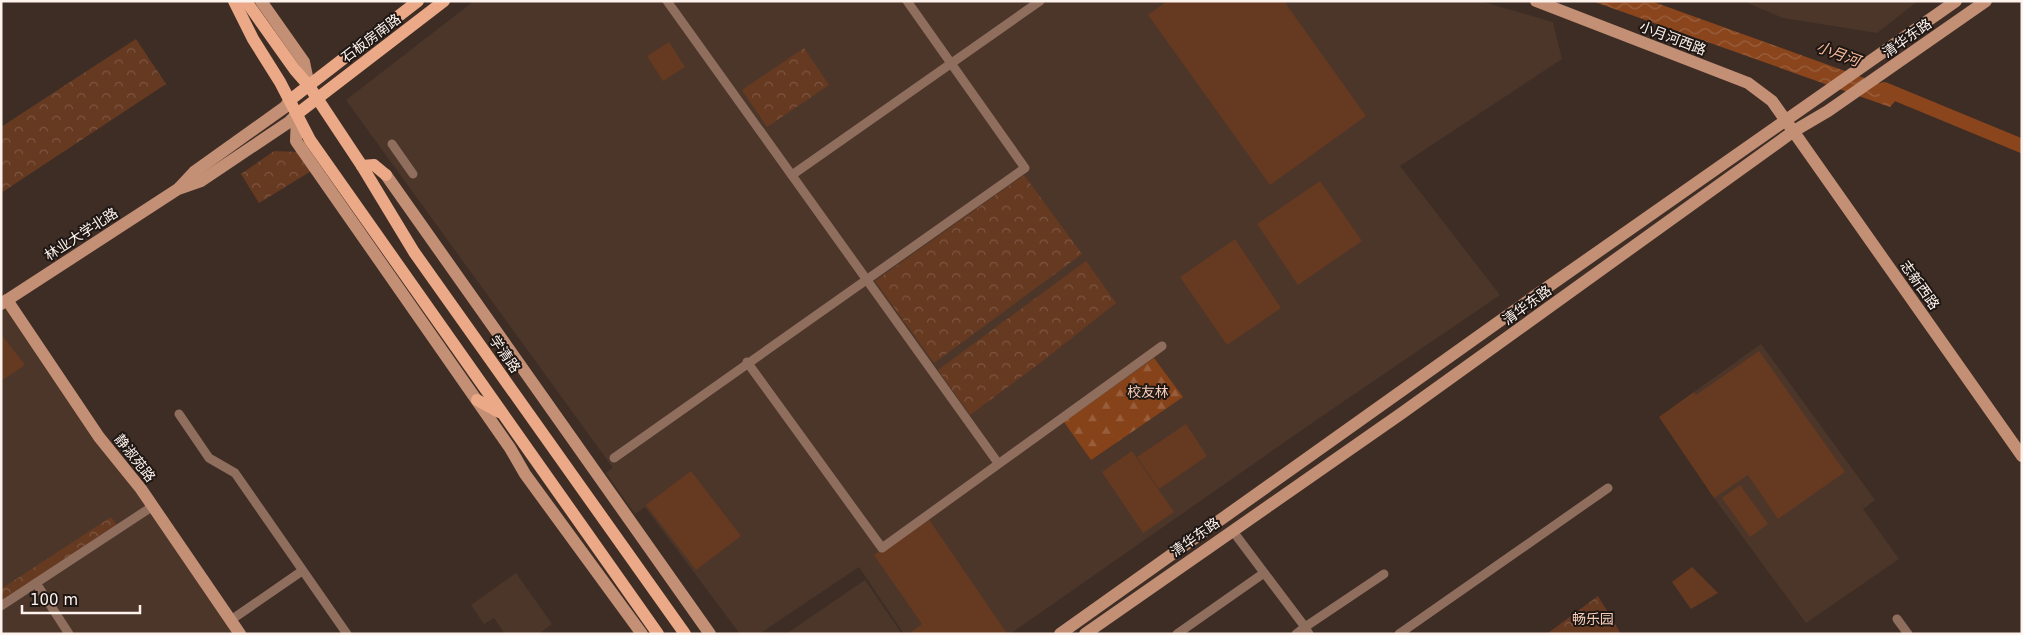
<svg xmlns="http://www.w3.org/2000/svg" width="2023" height="635" viewBox="0 0 2023 635" font-family="'DejaVu Sans','Noto Sans SC',sans-serif">
<defs>
<pattern id="forest-firs" width="22" height="20" patternUnits="userSpaceOnUse" patternTransform="scale(1.25)"><rect width="22" height="20" fill="#864219"/><path d="M5 1l3.5 6h-7zM16 11l3.5 6h-7z" fill="#985e3b"/></pattern>
<pattern id="park-crowns" width="20" height="18" patternUnits="userSpaceOnUse" patternTransform="scale(1.25)"><rect width="20" height="18" fill="#663921"/><path d="M2 6a3 3 0 1 1 6 0M12 15a3 3 0 1 1 6 0" fill="none" stroke="#7d5641"/></pattern>
<pattern id="water-waves" width="16" height="10" patternUnits="userSpaceOnUse" patternTransform="scale(1.25)"><rect width="16" height="10" fill="#8a451d"/><path d="M0 5q4-4 8 0t8 0" fill="none" stroke="#9b603e"/></pattern>
</defs>
<rect width="100%" height="100%" fill="#3e2d25"/>
<g fill="#4c362a">
<polygon points="474,1 1480,1 1553,22 1562,59 1400,166 1500,295 1312,423 1010,634 904,634 859,567 759,634 740,634 645,507 635,514 606,473 613,468 346,100"/>
<polygon points="1743,1 1918,1 1877,33 1783,18"/>
<polygon points="7,300 236,634 1,634 1,304"/>
<polygon points="1761,344 1875,500 1863,509 1899,559 1806,623 1714,498 1659,417"/>
<polygon points="516,573 552,624 539,634 505,634 494,618 484,624 471,605"/>
<polygon points="865,580 902,634 786,634"/>
</g>
<g fill="#663921">
<polygon points="1167,1 1284,1 1366,116 1270,185 1148,15"/>
<polygon points="669,42 685,67 663,81 647,56"/>
<polygon points="1320,181 1362,241 1298,285 1257,224"/>
<polygon points="1235,239 1281,308 1227,345 1180,277"/>
<polygon points="1,334 25,365 1,381"/>
<polygon points="1759,351 1845,472 1778,519 1748,475 1714,498 1659,417 1694,392 1696,395"/>
<polygon points="1186,424 1207,456 1159,489 1137,457"/>
<polygon points="1132,451 1174,512 1143,533 1102,472"/>
<polygon points="691,471 741,536 696,570 646,505"/>
<polygon points="1740,485 1768,524 1750,537 1722,498"/>
<polygon points="928,518 1006,632 1004,634 909,634 922,624 874,555"/>
<polygon points="1692,567 1718,593 1691,609 1672,582"/>
</g>
<polygon fill="url(#forest-firs)" points="1154,358 1183,397 1091,460 1064,422"/>
<g fill="url(#park-crowns)">
<polygon points="136,39 166,84 1,193 1,127"/>
<polygon points="804,48 829,85 767,127 742,90"/>
<polygon points="274,151 299,152 313,170 259,203 241,174"/>
<polygon points="1024,175 1082,254 934,363 875,281"/>
<polygon points="1086,261 1116,303 1040,363 970,415 938,370"/>
<polygon points="111,517 119,528 1,603 1,589"/>
<polygon points="1598,596 1621,634 1549,634 1548,633"/>
</g>
<polygon fill="url(#water-waves)" points="1592,1 1651,1 1903,92 1890,107"/>
<g fill="none" stroke-linecap="round" stroke-linejoin="round">
<polyline stroke="#8a451d" stroke-width="14" points="1884,89 2022,146"/>
<g stroke="#8f6e5e" stroke-width="9">
<polyline points="667,1 998,463"/>
<polyline points="392,144 413,174"/>
<polyline points="792,175 1040,1"/>
<polyline points="747,362 882,548 1162,346"/>
<polyline points="179,414 209,458 235,473 347,634"/>
<polyline points="614,458 1025,168 907,1"/>
<polyline points="1232,530 1305,627 1296,634"/>
<polyline points="36,583 69,634"/>
<polyline points="1,606 153,506"/>
<polyline points="1897,619 1908,634"/>
<polyline points="231,620 302,571"/>
<polyline points="1177,634 1264,573"/>
<polyline points="1309,634 1305,627 1384,574"/>
<polyline points="1399,634 1608,488"/>
</g>
<g stroke="#c38f75" stroke-width="12">
<polyline points="261,1 304,62 309,86"/>
<polyline points="1536,1 1748,83 1772,101 2022,456"/>
<polyline points="297,114 296,141 510,448 525,474 642,634"/>
<polyline points="386,175 710,634"/>
<polyline points="179,188 194,172 285,107 290,100"/>
<polyline points="7,300 99,437 141,489 240,634"/>
<polyline points="1,304 178,189 201,181 289,122 297,114"/>
<polyline points="1060,634 1532,298 1956,1"/>
<polyline points="1085,634 1402,413 1794,131 1828,111 1986,1"/>
</g>
<g stroke="#eba987" stroke-width="12">
<polyline points="234,1 253,39 280,82 310,140 658,634"/>
<polyline points="246,1 295,70 309,86 362,166 414,252 685,634"/>
<polyline points="290,100 418,1"/>
<polyline points="297,114 444,1"/>
<polyline points="362,166 374,165 386,175"/>
<polyline points="477,400 499,412"/>
</g>
</g>
<g text-anchor="middle" dominant-baseline="central" stroke-width="4" stroke-linejoin="round" paint-order="stroke">
<g font-size="14" fill="#fdf2ec" stroke="#1f1714">
<text transform="translate(371 38) rotate(-37)">石板房南路</text>
<text transform="translate(1673 38) rotate(21)">小月河西路</text>
<text transform="translate(1907 38) rotate(-35)">清华东路</text>
<text transform="translate(81 234) rotate(-33)">林业大学北路</text>
<text transform="translate(1920 285) rotate(55)">志新西路</text>
<text transform="translate(1527 305) rotate(-36)">清华东路</text>
<text transform="translate(505 354) rotate(55)">学清路</text>
<text transform="translate(135 458) rotate(52)">静淑苑路</text>
<text transform="translate(1195 537) rotate(-35)">清华东路</text>
</g>
<g font-size="14" fill="#f7ceb9" stroke="#1f1714">
<text x="1148" y="392">校友林</text>
<text x="1593" y="619">畅乐园</text>
</g>
<g font-size="15" font-style="italic" fill="#f6b99a" stroke="#1f1714">
<text transform="translate(1838 54) rotate(20)">小月河</text>
</g>
</g>
<rect width="2023" height="635" fill="none" stroke="#fdf2ec" stroke-width="5"/>
<path d="M22 605v8h118v-8" fill="none" stroke="#fdf2ec" stroke-width="2.5"/>
<text x="30" y="605" font-size="15" fill="#fdf2ec" stroke="#1f1714" stroke-width="4" paint-order="stroke">100 m</text>
</svg>
